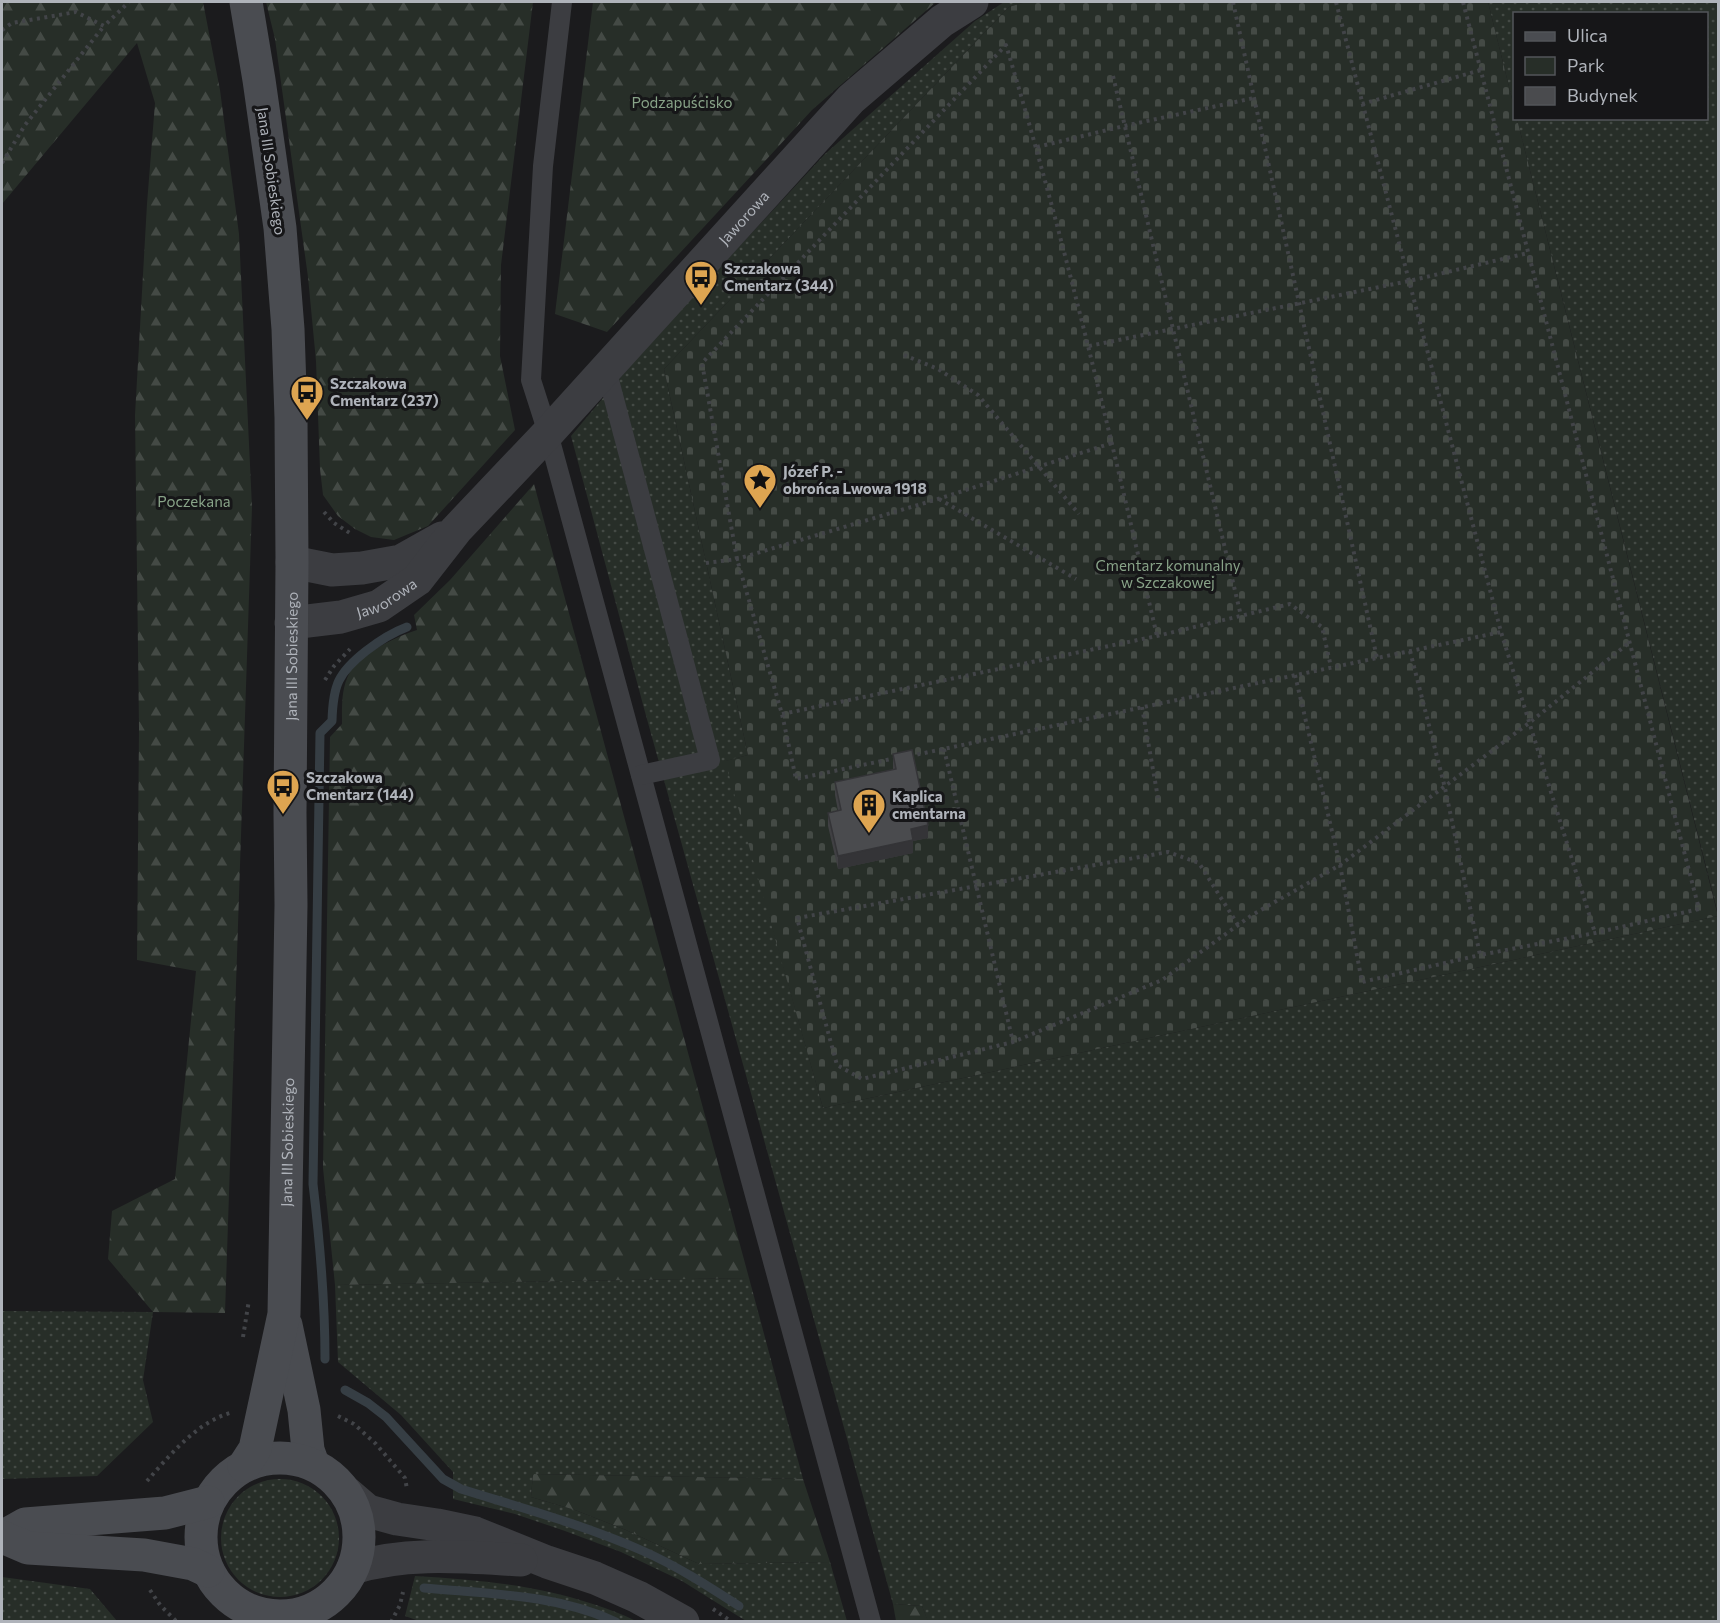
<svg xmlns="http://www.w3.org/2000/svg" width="1720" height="1623" viewBox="0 0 1720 1623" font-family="Commissioner,sans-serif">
<defs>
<pattern id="green-dots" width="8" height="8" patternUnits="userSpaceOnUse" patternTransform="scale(1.5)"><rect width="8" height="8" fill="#272e28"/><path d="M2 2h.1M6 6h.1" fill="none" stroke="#444a45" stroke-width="1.8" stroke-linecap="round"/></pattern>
<pattern id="forest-firs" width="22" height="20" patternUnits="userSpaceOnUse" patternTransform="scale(1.5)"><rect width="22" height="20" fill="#272e28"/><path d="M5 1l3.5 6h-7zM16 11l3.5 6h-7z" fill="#444a45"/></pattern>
<pattern id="cemetery-stones" width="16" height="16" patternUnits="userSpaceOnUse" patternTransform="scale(1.5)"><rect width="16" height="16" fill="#272e28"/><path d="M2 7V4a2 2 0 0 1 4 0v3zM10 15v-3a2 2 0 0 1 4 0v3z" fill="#444a45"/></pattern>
</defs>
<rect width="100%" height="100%" fill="#1b1b1d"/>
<g fill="url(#green-dots)">
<polygon points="1004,2 1026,2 1009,7 664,369 748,755 726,761 823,1108 1718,916 1718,1621 928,1622 922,1606 893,1604 645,712 571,436 645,348 825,154 975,21"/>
<polygon points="1488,2 1718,2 1718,914 1517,119 1706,118 1706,14 1514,14 1514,107"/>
<polygon points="749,1278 803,1479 533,1474 531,1497 575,1510 626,1530 699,1564 830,1562 847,1621 746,1621 682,1581 621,1552 565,1531 515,1514 453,1499 453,1472 401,1415 338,1362 335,1285"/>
<polygon points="2,1311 153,1312 143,1380 153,1422 97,1476 2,1479"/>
<circle cx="280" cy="1538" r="59"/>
<path d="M415,1576c62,4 119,8 178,28 15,5 29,10 43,17h-217l-14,-5z"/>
<polygon points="2,1577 90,1589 117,1621 2,1621"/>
</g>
<g fill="url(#forest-firs)">
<polygon points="2,2 203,2 220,90 239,234 252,507 225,1313 153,1312 108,1259 112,1211 175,1179 196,971 137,960 139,728 135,415 147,204 155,103 137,43 2,204"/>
<polygon points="266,2 533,2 501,265 500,356 515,430 428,526 394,540 371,537 355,529 338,516 323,495 320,469 316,361 308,277 275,39"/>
<polygon points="593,2 936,2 812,110 607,332 555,314"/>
<path d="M534,484l215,794 -414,7 -12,-117 7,-431 12,-13c0,-18 -1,-36 8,-52 9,-18 48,-36 67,-42l-3,-15 36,-35z"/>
<polygon points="533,1474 803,1479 830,1562 699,1564 626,1530 575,1510 531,1497"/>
<polygon points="893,1604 922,1606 928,1621 896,1621"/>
</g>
<polygon fill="url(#cemetery-stones)" points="1026,2 1488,2 1514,107 1514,118 1517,119 1718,916 823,1108 725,761 748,755 664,369 1009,7"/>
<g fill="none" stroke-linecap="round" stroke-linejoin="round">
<g stroke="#363e44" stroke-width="9">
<path d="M325,1359c0,-59 -5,-116 -12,-175l7,-451 12,-12c1,-36 6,-48 34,-70 13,-10 25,-18 41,-24"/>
<path d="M345,1390l23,13 18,14 57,62 18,10c61,19 123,36 182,62 34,15 65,35 96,55"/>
<path d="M424,1588c65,6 132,6 192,34"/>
</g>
<g stroke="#424448" stroke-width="4" stroke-dasharray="3 4.5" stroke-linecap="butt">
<polyline points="1233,2 1377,658"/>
<polyline points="1336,2 1501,632 1595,933"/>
<polyline points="2,30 12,23 76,12 104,26 129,2"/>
<polyline points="1113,76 1241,616"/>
<polyline points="1362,104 1481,70"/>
<polyline points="1037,147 1124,126 1254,98"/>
<polyline points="2,163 25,125 104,26"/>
<polyline points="1089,346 1409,281 1528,253"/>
<polyline points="904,355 938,369 978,395 1079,514"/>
<polyline points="939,499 1076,579"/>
<polyline points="324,512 334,523 353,535"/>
<polyline points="706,563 737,559 938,499 1112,443"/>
<polyline points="1410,651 1445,788 1480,955 1595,933 1699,909 1463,2"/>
<polyline points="1295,675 1340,865 1362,982 1480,955"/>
<polyline points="325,680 334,666 350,649"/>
<polyline points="1142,707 1158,798"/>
<polyline points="782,714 1157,636 1290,604 1322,627 1331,667"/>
<polyline points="944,749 1013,1042"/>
<polyline points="910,756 1501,632"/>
<path d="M896,758l-100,21 -14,-65 -45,-155 -35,-196 304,-318c59,195 105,393 151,591"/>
<polyline points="1238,925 1199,863 1168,852 797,918 837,1065 862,1079 1013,1042 1162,980 1252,915 1340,865 1529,723 1630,642"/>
<polyline points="243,1337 249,1300"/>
<polyline points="338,1416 354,1424 376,1444 405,1478 407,1489"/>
<path d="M147,1481c23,-26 49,-58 83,-68"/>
<polyline points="150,1590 160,1605 177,1622"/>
<polyline points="713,1609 732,1622"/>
<polyline points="391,1622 400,1605 403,1592"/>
</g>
<g stroke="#3c3d41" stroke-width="20">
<polyline points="562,2 543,166 531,380 548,433 871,1622"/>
<polyline points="606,369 710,760 641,775"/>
</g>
<g stroke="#3c3d41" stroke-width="33">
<polyline points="292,562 332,570 362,568 401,561 442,538"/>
<path id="s1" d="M291,623l50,-6 38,-11 38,-26 39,-50 92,-97 303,-334 91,-78 30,-19"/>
<polyline points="347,1493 368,1511 397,1519 437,1525 475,1533 547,1562 595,1578 638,1597 683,1622"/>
<path d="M353,1568c54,-17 113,-11 168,-8"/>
</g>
<g stroke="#4a4c51" stroke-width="33">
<polyline points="286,1325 304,1410 308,1450 313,1464"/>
<circle cx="280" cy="1537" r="79"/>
<path id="s2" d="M244,1466l11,-17 29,-135 7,-409 -1,-92 2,-251 -1,-144 -3,-89 -8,-101 -21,-148 -13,-78"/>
<polyline points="2,1537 25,1524 165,1513 208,1502"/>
<polyline points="2,1537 28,1548 144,1555 193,1564 208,1571"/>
</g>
</g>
<polygon fill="#404043" points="893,754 928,838 913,841 913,853 838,869 828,826 828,813 838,811 835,795 835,782 893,770"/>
<polygon fill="#343437" points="928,825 928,838 913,841 913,853 838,869 838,856 911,829"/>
<polygon fill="#4a4b4e" stroke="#343437" stroke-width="1.5" points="912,750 928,825 911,829 913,840 838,856 828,813 841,810 835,782 896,769 893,754"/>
<defs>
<symbol id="bus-pin" viewBox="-11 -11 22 30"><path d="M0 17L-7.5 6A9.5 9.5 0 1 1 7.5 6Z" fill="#dea551" stroke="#161618"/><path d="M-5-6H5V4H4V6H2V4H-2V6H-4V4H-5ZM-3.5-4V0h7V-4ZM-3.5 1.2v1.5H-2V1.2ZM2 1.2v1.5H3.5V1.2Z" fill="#111"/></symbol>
<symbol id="sight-pin" viewBox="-11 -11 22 30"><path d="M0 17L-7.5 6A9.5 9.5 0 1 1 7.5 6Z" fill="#dea551" stroke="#161618"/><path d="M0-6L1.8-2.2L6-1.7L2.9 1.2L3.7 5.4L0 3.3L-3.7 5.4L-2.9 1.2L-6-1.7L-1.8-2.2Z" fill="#111"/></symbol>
<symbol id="building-pin" viewBox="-11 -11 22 30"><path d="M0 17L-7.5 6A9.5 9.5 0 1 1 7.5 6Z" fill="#dea551" stroke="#161618"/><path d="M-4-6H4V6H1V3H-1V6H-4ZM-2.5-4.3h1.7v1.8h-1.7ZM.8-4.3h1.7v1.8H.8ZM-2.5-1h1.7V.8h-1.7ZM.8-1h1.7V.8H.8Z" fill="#111"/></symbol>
</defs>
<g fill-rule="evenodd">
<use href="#bus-pin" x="682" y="258" width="38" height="52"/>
<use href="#bus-pin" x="288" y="373" width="38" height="52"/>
<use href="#sight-pin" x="741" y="461" width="38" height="52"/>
<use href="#bus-pin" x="264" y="767" width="38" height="52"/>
<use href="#building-pin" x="850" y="786" width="38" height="52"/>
</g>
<g text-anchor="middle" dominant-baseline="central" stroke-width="6" stroke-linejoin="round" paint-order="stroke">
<g font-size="15" fill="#88a388" stroke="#161618">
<text x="682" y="102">Podzapuścisko</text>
<text x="194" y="501">Poczekana</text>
<text x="1168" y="565">Cmentarz komunalny<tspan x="1168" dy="17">w Szczakowej</tspan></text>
</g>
<g font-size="15" fill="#afb3ba" stroke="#161618">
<text transform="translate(272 171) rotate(82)">Jana III Sobieskiego</text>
<text stroke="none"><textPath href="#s1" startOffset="624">Jaworowa</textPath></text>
<text stroke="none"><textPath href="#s1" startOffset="100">Jaworowa</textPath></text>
<text stroke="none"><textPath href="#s2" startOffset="816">Jana III Sobieskiego</textPath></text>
<text stroke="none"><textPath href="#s2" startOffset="330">Jana III Sobieskiego</textPath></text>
</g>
<g font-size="15" font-weight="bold" fill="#afb3ba" stroke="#161618" text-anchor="start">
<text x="724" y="268">Szczakowa<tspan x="724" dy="17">Cmentarz (344)</tspan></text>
<text x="330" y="383">Szczakowa<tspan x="330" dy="17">Cmentarz (237)</tspan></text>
<text x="783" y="471">Józef P. -<tspan x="783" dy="17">obrońca Lwowa 1918</tspan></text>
<text x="306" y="777">Szczakowa<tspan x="306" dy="17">Cmentarz (144)</tspan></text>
<text x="892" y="796">Kaplica<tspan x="892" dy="17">cmentarna</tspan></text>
</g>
</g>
<rect width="1720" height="1623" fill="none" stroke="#afb3ba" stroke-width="6"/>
<rect x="1513" y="12" width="195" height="108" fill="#161618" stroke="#535559" stroke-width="1.5"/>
<rect x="1525" y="32" width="30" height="9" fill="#4a4c51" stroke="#535559" stroke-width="1.5"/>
<text x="1567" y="42" font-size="18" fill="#afb3ba">Ulica</text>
<rect x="1525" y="57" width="30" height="18" fill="#272e28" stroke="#535559" stroke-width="1.5"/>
<text x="1567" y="72" font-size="18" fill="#afb3ba">Park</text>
<rect x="1525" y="87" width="30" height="18" fill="#4a4b4e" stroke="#535559" stroke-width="1.5"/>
<text x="1567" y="102" font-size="18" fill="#afb3ba">Budynek</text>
</svg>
